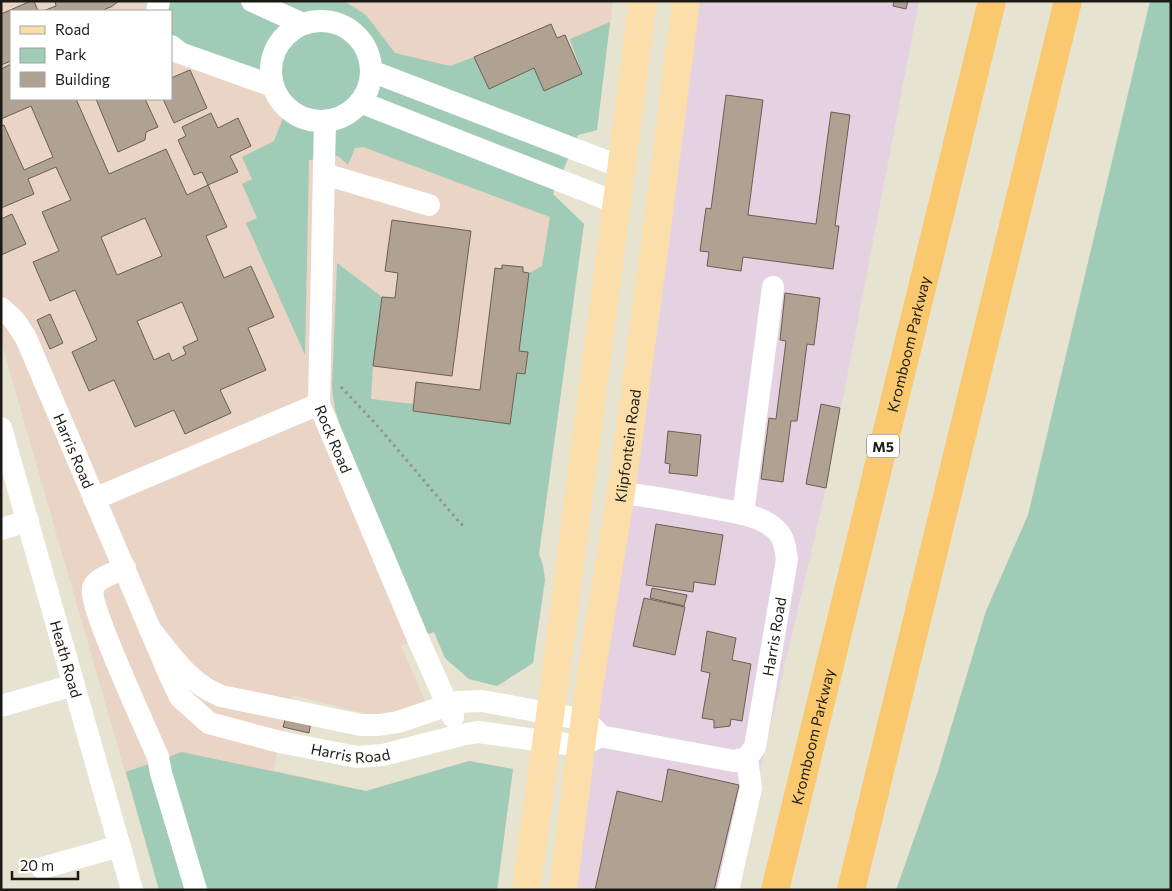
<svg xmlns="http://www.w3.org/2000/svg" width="1172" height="891" viewBox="0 0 1172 891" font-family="Commissioner,sans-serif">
<rect width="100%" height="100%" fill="#e6e3d0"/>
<polygon fill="#e4d2e3" points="686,1 919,1 823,502 732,890 563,890"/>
<path fill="#e9d4c6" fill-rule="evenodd" d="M1,1h612l-16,129 -19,5 -25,59 31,30 -45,330 4,11 2,15 -12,83 -36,23 -28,-7 -24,-21 -11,-26 -6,2 -27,12 24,55 -28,11 -26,3 -79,-20 -19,75 93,21 103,-30 44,8 -16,121h-338l-158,-549zM11,11h160v88h-160z"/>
<g fill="#a0cbb7">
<polygon points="159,1 344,1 366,15 395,53 450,66 474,57 489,89 534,68 544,91 582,74 570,39 610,22 597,130 578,135 553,194 584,224 539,554 543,565 545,580 533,663 497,686 469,679 445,658 434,632 428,634 341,429 335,409 332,387 337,263 382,297 373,366 371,399 414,404 413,411 510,424 517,373 525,373 528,352 519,351 529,273 542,266 550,217 363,147 355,148 348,165 338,156 309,160 305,355 246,223 257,218 242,184 252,179 242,157 274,141 287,108 279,98 273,86 171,46 171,11 157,11"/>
<polygon points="1150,1 1171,1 1171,890 896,890 938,771 986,611 1028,515"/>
<polygon points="182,752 366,791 469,761 513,769 497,890 159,890 126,772"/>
</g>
<g fill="#afa293" stroke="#6b5f52" fill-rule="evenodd">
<polygon points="31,1 34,1 38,11 11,11 11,61 1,65 1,14"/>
<polygon points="55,1 119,1 111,7 105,9 106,11 43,11 56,6"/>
<polygon points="894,1 908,1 906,9 893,6"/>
<polygon points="551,24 557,38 565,35 582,74 544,91 534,68 489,89 474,57"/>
<path d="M11,64v35h65l33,75 57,-25 21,46 21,-10 19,42 -21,9 18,42 27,-12 23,51 -26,11 18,42 -46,20 11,23 -46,21 -11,-24 -39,17 -21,-47 -25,11 -17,-39 25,-12 -22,-50 -25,11 -17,-39 26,-11 -17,-39 29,-12 -15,-33 -28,12 6,15 -33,14v-82l3,-1 20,45 29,-13 -22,-51 -30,13v-50zM145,218l17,38 -45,19 -16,-38zM182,302l16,38 -15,7 3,7 -14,7 -3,-8 -15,7 -17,-39z"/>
<polygon points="190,70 207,108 174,123 163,99 171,99 171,78"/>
<polygon points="726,95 763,100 748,215 816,224 831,112 850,115 835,226 839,226 833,269 743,257 741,271 707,266 709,252 700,251 706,208 711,209"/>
<polygon points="96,99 145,99 158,127 146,132 145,140 118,152"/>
<polygon points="211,113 218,128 238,118 251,146 230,156 238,172 208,185 202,172 194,175 178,140 186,136 182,127"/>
<polygon points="12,214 26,244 1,255 1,219"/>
<polygon points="392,220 471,231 452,376 373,366 382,297 395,298 398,273 385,271"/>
<polygon points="502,265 523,267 523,272 529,273 519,351 528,352 525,374 517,373 510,424 413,411 416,382 480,390 495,268 502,269"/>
<polygon points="785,293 820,298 814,345 807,344 797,421 791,421 783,482 761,479 769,418 776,419 786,341 780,340"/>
<polygon points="50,314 63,343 50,349 37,320"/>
<polygon points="821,404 840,408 826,488 806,484"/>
<polygon points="668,431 701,435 697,476 669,473 670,464 665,463"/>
<polygon points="656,524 723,535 715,585 694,582 693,592 646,585"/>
<polygon points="652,588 687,595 684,606 650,598"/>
<polygon points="644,598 685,607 675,655 633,646"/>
<polygon points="707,631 736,638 732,660 751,664 742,721 731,719 730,726 714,728 714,720 702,718 710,673 701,671"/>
<polygon points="286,716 311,721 309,733 283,727"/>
<polygon points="668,769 739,785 714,890 595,890 617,791 662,802"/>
</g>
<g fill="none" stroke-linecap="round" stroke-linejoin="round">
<polyline stroke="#969486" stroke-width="3" stroke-dasharray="2.5 4" stroke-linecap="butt" points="341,387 375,423 460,523 464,526"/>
<g stroke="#fff" stroke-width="22">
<polyline points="252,1 303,24"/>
<polyline points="157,11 159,1"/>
<circle cx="321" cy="71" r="50"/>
<polyline points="171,46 180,53 273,86"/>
<polyline points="371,71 621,167"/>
<polyline points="360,102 617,203"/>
<path id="s1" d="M325,121l-6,283 99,235 35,78"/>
<polyline points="324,174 429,205"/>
<path id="s2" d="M1,308l14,13 11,17 144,338 10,21 29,26 71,19 77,15 26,-2 78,-20 17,-3 103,14 16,-8"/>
<path id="s3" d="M1,428l131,462"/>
<polyline points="94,499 319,404"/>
<polyline points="743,514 773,287"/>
<polyline points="1,529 28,521"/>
<path d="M125,568c-10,5 -28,9 -32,20 -5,17 55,145 65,169l3,16 35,117"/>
<path id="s4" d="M150,629c16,20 32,44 54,58 5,4 12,6 17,9l140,29h18l19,-3 60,-20 24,-1 103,19 16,16 4,1 129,24 13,-3 8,-11 32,-188c-2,-12 -3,-24 -13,-31 -18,-15 -44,-16 -66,-21 -29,-5 -58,-11 -87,-14"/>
<polyline points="1,706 74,685"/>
<polyline points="42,868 120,846"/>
<polyline points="728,890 751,788 747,758"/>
</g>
<g stroke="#fbdea9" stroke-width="28">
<polyline points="526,890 554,687 643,1"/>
<path id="s5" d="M563,890l25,-197 33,-200 33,-242 32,-250"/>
</g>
<g stroke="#f9c86f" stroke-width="28">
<path id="s6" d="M775,890l217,-889"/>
<polyline points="851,890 1068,1"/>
</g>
</g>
<g text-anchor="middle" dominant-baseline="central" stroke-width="4" stroke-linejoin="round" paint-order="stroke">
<rect fill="#fff" stroke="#605f5a" stroke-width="1" x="867" y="434.5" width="32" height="23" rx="4"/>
<g font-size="14" font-weight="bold" fill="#1c1a14">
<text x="883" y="446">M5</text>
</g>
<g font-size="15" fill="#1c1a14" stroke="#fff">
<text stroke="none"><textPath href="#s6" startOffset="562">Kromboom Parkway</textPath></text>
<text stroke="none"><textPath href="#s1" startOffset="321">Rock Road</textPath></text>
<text stroke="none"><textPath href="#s5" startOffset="449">Klipfontein Road</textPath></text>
<text stroke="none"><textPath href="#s2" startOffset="162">Harris Road</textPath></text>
<text stroke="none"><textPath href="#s4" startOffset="768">Harris Road</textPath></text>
<text stroke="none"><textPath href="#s3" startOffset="240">Heath Road</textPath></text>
<text stroke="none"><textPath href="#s6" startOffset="158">Kromboom Parkway</textPath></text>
<text stroke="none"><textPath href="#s2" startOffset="614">Harris Road</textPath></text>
</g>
</g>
<rect width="1172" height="891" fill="none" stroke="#1c1a14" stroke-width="5"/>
<rect x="10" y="10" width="162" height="90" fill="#ffffff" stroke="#a4a3a1"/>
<rect x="20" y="26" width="25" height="8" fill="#fbdea9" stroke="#a4a3a1"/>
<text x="55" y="35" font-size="15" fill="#1c1a14">Road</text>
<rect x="20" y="48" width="25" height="15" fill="#a0cbb7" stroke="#a4a3a1"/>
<text x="55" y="60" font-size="15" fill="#1c1a14">Park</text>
<rect x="20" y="72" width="25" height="15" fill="#afa293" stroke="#a4a3a1"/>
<text x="55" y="85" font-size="15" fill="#1c1a14">Building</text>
<path d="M12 871v8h66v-8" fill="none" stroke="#1c1a14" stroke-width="2.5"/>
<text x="20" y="871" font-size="15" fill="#1c1a14" stroke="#ffffff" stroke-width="4" paint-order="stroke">20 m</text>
</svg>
